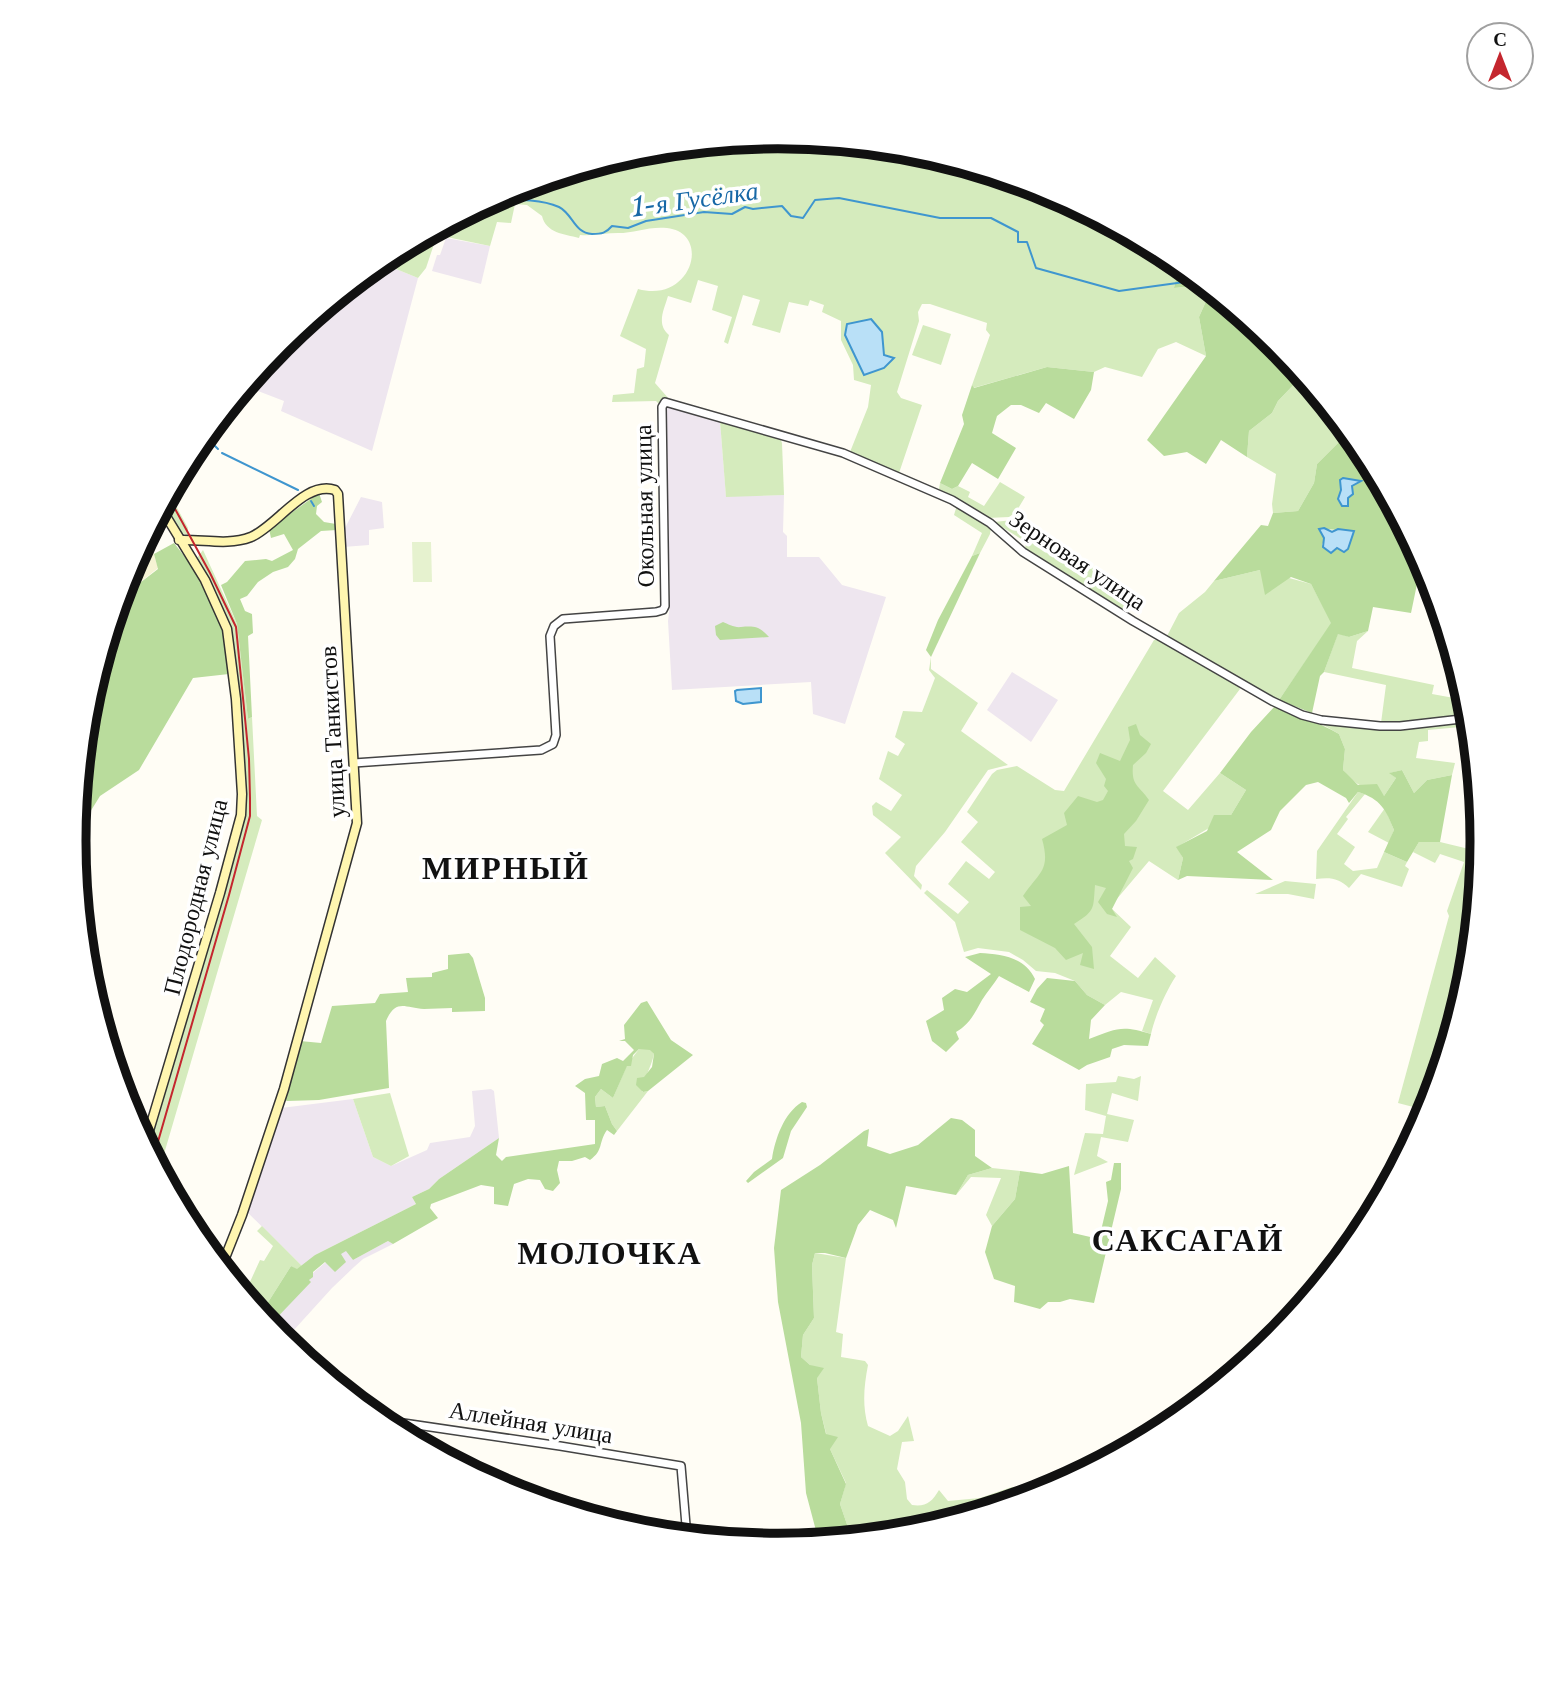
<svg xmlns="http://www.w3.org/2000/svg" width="1556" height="1683" viewBox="0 0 1556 1683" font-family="'Libre Baskerville',serif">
<rect width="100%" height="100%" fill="#fffdf5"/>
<g fill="#eee6ef">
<polygon points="446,238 490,246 481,284 432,271 437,255 440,255"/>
<polygon points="379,262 418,278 372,451 281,411 284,401 258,391 256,393 252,391 254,387 251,384 254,375 280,343"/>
<polygon points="666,405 720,421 726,496 784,495 783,532 787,536 787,557 819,557 842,585 886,597 845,724 813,714 811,682 672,690 668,621 670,604"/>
<polygon points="361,497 382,502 384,528 369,530 369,545 343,547 342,534"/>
<polygon points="1012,672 1058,700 1031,742 987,710"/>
<polygon points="491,1089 494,1091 499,1138 439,1179 429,1189 412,1197 416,1204 315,1255 303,1267 246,1211 281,1108 353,1099 373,1157 391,1166 427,1150 430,1143 470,1137 475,1126 472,1091"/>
<polygon points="388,1241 393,1244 363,1259 354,1267 332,1288 283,1342 269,1326 310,1282 309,1280 313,1273 326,1262 347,1250 353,1260"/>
</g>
<polygon fill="#f6f3d4" points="144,540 154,554 158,568 119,599 127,572"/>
<g fill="#d5ebbd">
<path d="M778,137l138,14 132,40 122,65 14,12h-6l-4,20 31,-3 6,5 -12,27 7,39 -30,-14 -18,7 -16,28 -37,-10 -11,5 -47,-5 -74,21 -1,-3 18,-50 -4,-5 1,-7 -57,-19h-8l-4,8 1,9 -22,71 4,6 21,7 -23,68 -49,-21 18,-45 3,-22 -17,-5 -1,-15 -12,-25v-19l-19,-9 2,-7 -14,-5 -2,6 -19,-4 -9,31 -28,-8 8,-25 -17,-5 -15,49 -4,-2 8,-25 -20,-7 6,-24 -20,-6 -7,23 -23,-7c-4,14 -12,28 1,39l-14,48 14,16 -10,5 -3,-3 -44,1 1,-7 21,-2 3,-24 7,-2 2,-18 -26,-13 18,-47c54,15 74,-56 29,-61 -17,-2 -33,5 -49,5 -12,0 -24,3 -38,2l-1,3c-15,-4 -33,-5 -37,-22l-15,-11 -12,-1 -4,19 -14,-1 -7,24 -53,-11 -11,33 -8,10 -39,-16 23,-14 14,2 4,-12 89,-48 132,-40z"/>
<polygon points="923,325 951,334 941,365 912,355"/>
<polygon points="1301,377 1304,377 1336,416 1341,428 1340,441 1317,464 1314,483 1298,511 1273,513 1272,504 1276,474 1247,457 1249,431 1272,413 1278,401"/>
<polygon points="720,421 780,438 782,443 784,495 726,497"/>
<polygon points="1000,482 1025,497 1016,512 1009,517 987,518 939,489 940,483 952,489 958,486 970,492 968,497 984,506"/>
<polygon points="169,493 188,528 188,535 181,533 165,502"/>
<polygon points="957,505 991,527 990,534 980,553 972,556 982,533 954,515"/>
<polygon points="1013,520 1128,589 1127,613 1025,550 1026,542 994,522"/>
<polygon points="203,550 237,624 248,719 252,717 257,816 262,820 159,1171 156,1155 154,1161 147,1149 244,820 245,810 229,628 223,610 197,558"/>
<polygon points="1260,570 1311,584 1332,623 1279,700 1167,636 1179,613 1205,592 1214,581"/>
<polygon points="1368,631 1357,641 1352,668 1434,685 1432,694 1465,700 1460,715 1402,723 1381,723 1386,685 1324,672 1338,633 1349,637"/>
<path d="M1154,640h7l75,41 4,8 -77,102 25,19 32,-37 26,17 -15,25 -54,32 6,11 -5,22 -29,-19 -39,46 21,20 -21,29 28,22 17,-21 21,19c-10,15 -21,40 -25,58l-9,-3 11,-31 -32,-8 -16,13 -18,-10 -12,-14 -20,-8 -19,-2 -13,-11 -14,-8 -31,-4 -14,4 -9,-30 -31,-29 3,-3 31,24 11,-12 -21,-18 18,-23 23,18 6,-7 -34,-30 17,-20 -11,-10 25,-38 5,-4 20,-4 38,24 9,1z"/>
<polygon points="931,657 931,669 978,703 961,731 1008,765 988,770 945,832 916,866 914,876 922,885 921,890 885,853 901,837 873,815 872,806 876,802 891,811 902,795 879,779 888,751 898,756 905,744 895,737 903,711 922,712 935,678 929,670"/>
<path d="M1471,721v5l-43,4v11l-9,1 -3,16 39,5 -3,12 -25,5 -13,13 -12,-23 -12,3 6,5 -12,18c-17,-7 -30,-11 -41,-26l2,-21 -6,-15 -19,-11 60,6z"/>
<path d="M1358,792l7,2 -19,23 2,2 -11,15 18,13 -11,17 9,7 24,-3 7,-16 23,10 -2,4 4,3 -7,18 -41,-13 -12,14c-10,-10 -19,-11 -33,-9l1,-28z"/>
<polygon points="1478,800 1482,842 1469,979 1429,1111 1422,1124 1417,1108 1398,1103 1449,916 1447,911 1464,862 1440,854 1435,863 1413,852 1419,842 1440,842 1469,849"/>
<polygon points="1385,808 1394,830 1389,843 1368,832"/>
<polygon points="1285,881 1316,884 1314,899 1288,894 1255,894"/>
<path d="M639,1049h11l4,5c-3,14 -10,23 -12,38l6,-1 -31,40 -5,-7 -7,-18 -9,1 -1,-10 6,-8 12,9 14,-33z"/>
<polygon points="1118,1076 1134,1079 1141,1076 1138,1101 1112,1093 1107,1114 1134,1120 1128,1142 1101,1137 1097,1156 1108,1162 1074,1175 1085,1133 1103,1134 1106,1116 1085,1110 1086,1084 1116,1082"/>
<polygon points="390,1093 409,1156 391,1166 373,1157 353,1099"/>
<polygon points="992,1168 1020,1171 1015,1199 992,1226 986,1215 1001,1178 971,1177 956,1195 968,1175"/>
<polygon points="262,1226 302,1266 297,1270 291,1266 260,1315 244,1295 260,1260 264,1261 273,1246 257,1231"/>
<path d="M815,1253l31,5 -10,74 7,2 -2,23 24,4 3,4c-4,21 -6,40 0,61l22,10 8,-5 10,-15 6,25 -12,1 -5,27 8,13 2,17 5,6c14,2 20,-3 27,-15l9,11 32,-3 32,-11 5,1 -2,6 -29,17 -71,22 -63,6 -12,-35 6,-21 -16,-34 -9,-36 -4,-35 -7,-13 -9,-8 2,-22 11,-17 -2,-53z"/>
</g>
<g fill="#b9dc9c" fill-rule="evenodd">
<polygon points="1178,268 1184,268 1205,285 1174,288"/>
<polygon points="1211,290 1276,344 1304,377 1301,377 1278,401 1272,413 1249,431 1247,457 1221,440 1206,464 1187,452 1164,456 1147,440 1206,356 1199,317"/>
<polygon points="1047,367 1094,372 1091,390 1074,419 1046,403 1039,413 1021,405 1011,405 997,416 992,433 1016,448 998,479 972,463 958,486 952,489 940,483 964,424 962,415 972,385 974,388"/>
<path d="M1336,416l28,34 58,110 -11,53 -38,-6 -5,24 -19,6 -11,-3 -14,38 -4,4 -8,37 -33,-13 52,-77 -20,-39 -20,-7 -26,18 -5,-25 -46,11 47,-56 7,1 5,-13 25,-2 16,-28 3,-19 23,-23 1,-13zM1320,529c7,0 27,1 34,4l-10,19 -8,-5 -5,5 -9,-7 3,-7z"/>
<polygon points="319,493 322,502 317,506 316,514 324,522 336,524 337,530 321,531 298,549 295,559 288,567 273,572 258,582 247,596 240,599 245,611 252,614 253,633 248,636 252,717 248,719 237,624 221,585 227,582 245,561 266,559 272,561 293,550 284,534 271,538 269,529"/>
<polygon points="174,543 196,571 224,629 229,674 193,678 139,770 100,796 74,838 87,704 119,599 158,569 154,554"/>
<polygon points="980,553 931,657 926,650 938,620 972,556"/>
<path d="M723,622c5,2 12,6 18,5 13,-1 18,-1 28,10l-49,3 -4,-5 -1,-9z"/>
<path d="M1275,706c21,10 44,16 64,28l6,15 -2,21 15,15 19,-1 7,12 12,-18 -7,-5 13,-3 12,23 13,-13 25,-5 -12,67h-21l-12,20 -23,-10 10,-22c-8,-20 -13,-31 -36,-38l-9,11 -3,-5 -28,-16 -12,3 -26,26 -9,19 -34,22 36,28 -86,-4 -9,4 5,-22 -7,-11 31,-16 7,-16h17l15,-25 -26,-17 31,-41z"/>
<path d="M1136,724l4,11 11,9 -5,9 -13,12c-2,21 6,20 16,35l-13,21 -12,13 1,12 12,1 -4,12 -4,2 4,7 -21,41 5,8 -10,-3 -9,-12 8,-14 -11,-3c-2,24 1,25 -21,39l18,23 2,22 -14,-4 3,-12 -17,7 -11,-12 -35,-18v-23l11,-1 -8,-10c16,-24 28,-25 19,-57l25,-14 -3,-12 14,-17 19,6 6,-2 5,-9 -4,-5 2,-7 -10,-16 4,-10 20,8 10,-21 -2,-13z"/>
<path d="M469,953l4,5 12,40v13l-33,1v-4c-9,0 -19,1 -28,1 -19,-1 -28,-11 -38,12l3,67 -70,12 -32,1 -4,-2 17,-58 21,2 11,-37 43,-3 5,-9 28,-2 -2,-14 26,-1v-4l16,-4v-14z"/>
<path d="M980,953c21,1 45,4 55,26l-6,13 -30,-16c-5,8 -12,16 -17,24 -8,14 -12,24 -26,32l3,7 -13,13 -14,-11 -6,-20 18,-11 -2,-12 13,-9 12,3 24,-18 -26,-17z"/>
<path d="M1047,978l28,3 12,14 18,10 -14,15 -2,19c28,-11 33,-14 62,-5l-3,12 -24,-1 -12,4 -2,8 -23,8 -8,5 -47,-26 12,-19 -4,-4 5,-12 -15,-7 7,-13z"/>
<path d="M647,1001l24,39 22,15 -45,36 -5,1 -7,-7 1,-7 7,-1 8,-10 2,-13 -4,-4 -11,-1 -6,6 -2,11h-4l-14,32 -12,-9 -6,8 1,10 9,-1 7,18 5,7 -3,4 -7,-5c-9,13 -3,20 -17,30l-5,-3 -13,4h-13l-2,9 3,13 -7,8 -8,-2 -5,-9 -12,-1 -14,5 -6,22 -14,-2v-17l-13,-2 -50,19 -1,4 8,10 -45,26 -5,-3 -35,19 -7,-9 -5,3 5,8 -11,10 -10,-10 -12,10v5l-4,3 2,2 -42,44 -9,-11 31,-49 6,3 18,-14 101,-51 -4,-7 17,-8 10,-10 60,-41 -3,17 6,6 4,-4 89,-13v-24h-9l-1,-27 -10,-7 10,-7 14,-3 3,-12 15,-6 6,3 11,-11 -9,-9h-6l6,-2 -1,-14 17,-22z"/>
<path d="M802,1102l4,1 1,4 -16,24 -8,27 -35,25 -2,-2 8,-9 18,-13c3,-20 12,-46 30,-57z"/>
<polygon points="951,1118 962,1120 975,1130 975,1156 992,1168 968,1175 956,1195 906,1186 896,1228 893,1220 870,1210 858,1225 846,1258 825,1253 815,1253 812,1265 814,1318 803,1335 801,1357 810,1365 824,1368 817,1378 821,1413 826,1434 838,1437 830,1449 846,1484 840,1504 852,1539 819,1542 806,1493 801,1423 778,1302 774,1248 781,1190 820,1165 864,1131 869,1129 867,1146 890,1154 918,1145"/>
<polygon points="1114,1163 1121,1163 1121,1189 1094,1303 1070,1299 1060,1302 1048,1302 1040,1309 1014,1302 1015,1286 994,1279 985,1252 992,1226 1015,1199 1020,1171 1042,1174 1069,1166 1073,1233 1099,1239 1108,1201 1106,1182 1111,1180"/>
</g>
<polygon fill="#e6f2cf" points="412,542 431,542 432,582 413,582"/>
<g fill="#b9e0f7" stroke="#3f96cf" stroke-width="2">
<polygon points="871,319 882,332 884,355 894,358 884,368 864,375 845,335 847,324"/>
<polygon points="1343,478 1361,481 1352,486 1353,494 1348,498 1348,506 1342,506 1338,499 1341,490 1340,480"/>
<polygon points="1324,528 1332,532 1338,529 1354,531 1348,549 1344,552 1337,548 1331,553 1323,547 1324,538 1319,529"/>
<polygon points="761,688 761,702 743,704 736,701 735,691 737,690"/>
</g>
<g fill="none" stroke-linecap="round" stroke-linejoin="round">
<g stroke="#3f96cf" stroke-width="2">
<path d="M492,200c20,0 47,-2 67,7 14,7 15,26 33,27 10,0 14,-1 20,-8l16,2 18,-7 58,-9 28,2 13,-7 8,2 29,-3 9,10 12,2 12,-18 24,-2 101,20h51l27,14v10h9l9,26 83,23 80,-11"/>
<polyline points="204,435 218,449"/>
<polyline points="222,453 298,490"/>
<polyline points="311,501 314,506"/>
</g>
<defs>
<g id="tertiary">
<polyline points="354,763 541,750 553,744 556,735 550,636 554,626 563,619 656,612 663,610 665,606 662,407 665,402 843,453 952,500 990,523 1023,552 1133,621 1272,701 1302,715 1321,720 1380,726 1400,726 1470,718"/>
<polyline points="376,1419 560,1446 681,1466 687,1537"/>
<polyline points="998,1507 1046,1481 1112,1458"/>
</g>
<g id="secondary">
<path d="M179,540c25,-1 48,6 72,-3 26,-11 54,-57 84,-47l3,4 19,329 -73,266 -42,126 -21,53"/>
<polyline points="145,1144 220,893 241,815 242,794 236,699 227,629 205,580 161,508"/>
</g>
</defs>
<use href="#tertiary" stroke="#444" stroke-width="10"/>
<use href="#secondary" stroke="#333" stroke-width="11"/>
<use href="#tertiary" stroke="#fff" stroke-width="7"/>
<use href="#secondary" stroke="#fff6b0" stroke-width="8"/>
<polyline stroke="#c4262e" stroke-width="2" points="153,1159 229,895 250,816 250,798 249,759 236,627 210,573 168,496"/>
</g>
<g text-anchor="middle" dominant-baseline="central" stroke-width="7" stroke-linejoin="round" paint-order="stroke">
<g font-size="24" fill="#111" stroke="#fff">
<text transform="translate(644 506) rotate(-91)">Окольная улица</text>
<text transform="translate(1078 560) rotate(34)">Зерновая улица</text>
<text transform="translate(332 732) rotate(-93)">улица Танкистов</text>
<text transform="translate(195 897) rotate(-76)">Плодородная улица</text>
<text transform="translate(531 1422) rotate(9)">Аллейная улица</text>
</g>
<g font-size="26" font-style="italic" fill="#1768a6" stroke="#fff">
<text transform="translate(695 199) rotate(-8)">1-я Гусёлка</text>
</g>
<g font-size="32" font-weight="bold" letter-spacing="2" fill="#111" stroke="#fff">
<text x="506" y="868">МИРНЫЙ</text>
<text x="1188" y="1240">САКСАГАЙ</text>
<text x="610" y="1253">МОЛОЧКА</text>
</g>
</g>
<path d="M0 0H1556V1683H0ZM86 841a692 692 0 1 1 1384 0a692 692 0 1 1-1384 0Z" fill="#fff" fill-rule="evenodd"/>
<path fill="none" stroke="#111" stroke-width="9" d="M86 841a692 692 0 1 1 1384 0a692 692 0 1 1-1384 0Z"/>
<g transform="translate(1500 56)"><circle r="33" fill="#ffffff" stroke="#a0a0a0" stroke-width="2"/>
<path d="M0-5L12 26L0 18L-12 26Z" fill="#c4262e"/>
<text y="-10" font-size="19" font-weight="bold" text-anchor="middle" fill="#111111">С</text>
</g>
</svg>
